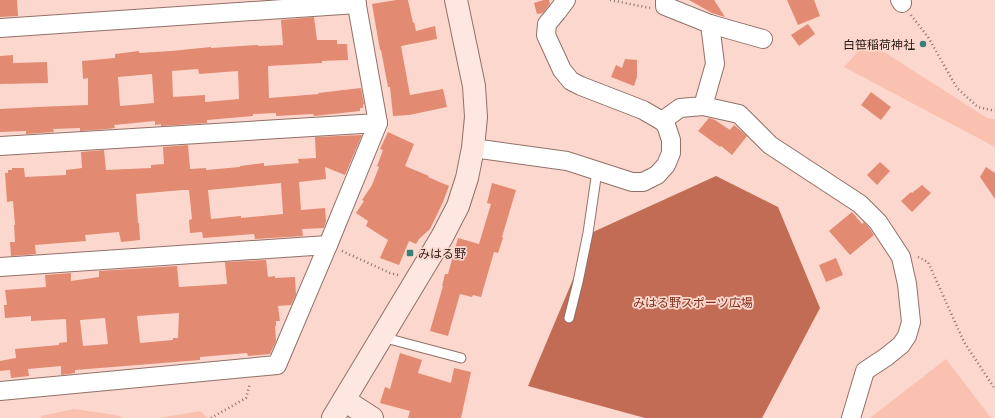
<svg xmlns="http://www.w3.org/2000/svg" width="995" height="418" viewBox="0 0 995 418" font-family="Ubuntu,'Noto Sans JP',sans-serif">
<rect width="100%" height="100%" fill="#fcd7cd"/>
<g fill="#fac1b1">
<polygon points="867,41 987,118 995,119 995,147 844,67"/>
<polygon points="946,359 991,418 870,418"/>
<polygon points="74,409 115,415 124,418 41,418 41,416"/>
<polygon points="201,411 207,418 159,418"/>
</g>
<polygon fill="#c26c55" points="716,176 778,207 820,308 762,418 645,418 528,386 593,232"/>
<g fill="#e38a72" fill-rule="evenodd">
<polygon points="0,0 17,0 18,16 0,17"/>
<polygon points="396,0 408,0 413,23 414,22 416,31 435,26 437,39 401,46 410,95 443,89 447,107 409,115 393,116 390,87 388,87 381,50 380,50 372,4"/>
<polygon points="544,0 549,0 550,4 543,13 537,14 534,3"/>
<polygon points="689,0 714,0 725,17 712,13"/>
<polygon points="787,0 814,0 820,16 798,25"/>
<path d="M314,17l3,23h20v4h10l1,16 -26,1v2l-54,3 1,32 50,-4 -1,-1 43,-5 3,16h-1v4h-3v3l-46,5 -1,-2 -37,2v-3l-23,1v2l-46,4v3l-46,3v-2l-6,1v-4l-41,4 1,3 -8,1 -27,2v-3l-27,1 1,3 -28,2v-3l-26,1v-23l38,-2 50,-2v-27l-5,1 -1,-18 33,-3v-4l24,-3v2l32,-2 40,-4v1l46,-3 2,1 24,-1 -2,-25zM198,69l1,5 39,-3 1,28 -34,3v-7l-32,2 -1,-26zM152,74l2,29 -34,3 -2,-29z"/>
<polygon points="808,24 815,34 799,46 791,35"/>
<polygon points="13,55 13,63 47,62 48,83 0,84 0,56"/>
<polygon points="625,59 637,60 637,77 634,86 611,77 616,65 622,68"/>
<polygon points="871,92 891,107 881,120 861,105"/>
<polygon points="709,118 715,120 730,130 734,125 747,136 732,155 721,146 720,147 698,131"/>
<polygon points="388,132 414,144 405,166 429,176 428,177 449,186 443,202 430,229 419,239 416,244 409,241 399,265 380,258 388,240 366,226 368,221 356,213 364,201 362,200 372,185 379,167 377,166 383,150 380,149"/>
<path d="M362,135l-17,40 -20,-8 1,12 -27,3 2,28 24,-2 1,13 -2,7 -22,1 1,7 -48,3 -1,-5 -51,4 -1,-6 -12,1 -1,-13 3,-1 -3,-29h-6l-47,4 2,29h1l1,17 -19,2 -2,-10 -34,3 1,6 -51,4 1,9 -25,2 -1,-14h5l-1,-17h1l-2,-24 -6,1 -2,-29h3v-3h4v-2h12l1,9 41,-2v-5l16,-2 -1,-16 23,-2 2,20 45,-2v-3l13,-1 -1,-17 25,-2 2,24 16,-1v2l34,-3v-1l24,-3v3l35,-3 -1,-4 18,-1 -1,-21zM281,183l2,31 -42,4v-2l-30,3 -3,-29z"/>
<polygon points="880,162 890,171 877,185 867,175"/>
<polygon points="986,167 995,173 995,199 980,177"/>
<polygon points="492,183 516,190 502,237 503,238 498,253 494,252 481,297 473,295 472,297 460,294 448,336 430,331 443,286 442,286 445,274 448,274 458,238 479,244 491,204 487,203"/>
<polygon points="922,185 931,193 912,212 901,201 911,192 912,193"/>
<polygon points="852,212 862,224 864,222 870,229 874,235 850,255 829,231"/>
<polygon points="836,258 843,275 826,282 819,265"/>
<path d="M266,260l2,17 7,-1v2l20,-1 1,18 -5,10 -13,1 2,15h-4v5h-1l1,15 -6,13 -22,2 -1,-3 -47,4v3l-125,10v3l-14,2v-9l-33,3 1,7 -18,2 -1,-8 -10,1v-10l16,-3 -1,-9 44,-4v-2l8,-1 -1,-23 -35,2v-5l-26,2 -1,-13h3l-2,-15 41,-3 -1,-12 26,-2v8l28,-4v-6l78,-5 2,21 48,-3 -2,-22zM179,313l-1,25h-5v2l-33,3 -3,-27zM105,318l3,26 -25,2 -3,-26z"/>
<polygon points="400,353 422,360 418,373 451,383 454,368 471,372 461,418 408,418 410,411 380,403 385,387 390,389"/>
</g>
<g fill="none" stroke-linecap="round" stroke-linejoin="round">
<defs>
<g id="lane">
<polyline points="569,318 578,282 588,233 597,171"/>
<polyline points="382,336 393,340 461,358"/>
</g>
<g id="street">
<polyline points="665,0 665,6 710,24 763,39"/>
<polyline points="900,0 902,3"/>
<polyline points="0,28 357,4"/>
<polyline points="703,106 739,114 770,145 860,204 878,222 901,257 907,284 911,322 907,336 901,345 886,357 865,371 851,418"/>
<polyline points="662,121 680,108 703,106 715,64 710,24"/>
<polyline points="0,146 378,123"/>
<polyline points="473,148 567,161 632,182 643,182 657,175 666,165 671,153 671,140 666,125 662,121 643,110 581,86 571,81 562,70 546,35 547,24 557,12 566,0"/>
<polyline points="0,267 328,245"/>
<polyline points="0,391 277,365 328,245 378,123 356,0"/>
</g>
<g id="secondary">
<polyline points="344,400 372,418"/>
<polyline points="333,418 442,237 458,206 467,178 473,148 476,117 474,86 456,0"/>
</g>
</defs>
<use href="#lane" stroke="#917167" stroke-width="11"/>
<use href="#street" stroke="#917167" stroke-width="20"/>
<use href="#secondary" stroke="#917167" stroke-width="24"/>
<g stroke="#89716b" stroke-width="2.5" stroke-dasharray="1 3" stroke-linecap="butt">
<polyline points="610,0 650,8"/>
<polyline points="911,15 928,37 957,88 978,107 995,111"/>
<polyline points="342,251 390,273 398,275"/>
<polyline points="918,257 928,262 964,342 995,389"/>
<polyline points="211,418 246,398 250,383"/>
</g>
<use href="#lane" stroke="#fff" stroke-width="9"/>
<use href="#street" stroke="#fff" stroke-width="18"/>
<use href="#secondary" stroke="#fee7e1" stroke-width="22"/>
</g>
<g fill="#398078" stroke="#fcd7cd" stroke-width="1.5">
<circle cx="923" cy="44" r="4"/>
<rect x="406" y="249" width="8" height="8" rx="2"/>
</g>
<g text-anchor="middle" dominant-baseline="central" stroke-width="3.5" stroke-linejoin="round" paint-order="stroke">
<g font-size="12" fill="#271a16" stroke="#fcd7cd" text-anchor="end">
<text x="915" y="44">白笹稲荷神社</text>
<text x="418" y="253" text-anchor="start">みはる野</text>
</g>
<g font-size="12" fill="#7d2d17" stroke="#fcd7cd">
<text x="693" y="302">みはる野スポーツ広場</text>
</g>
</g>
</svg>
